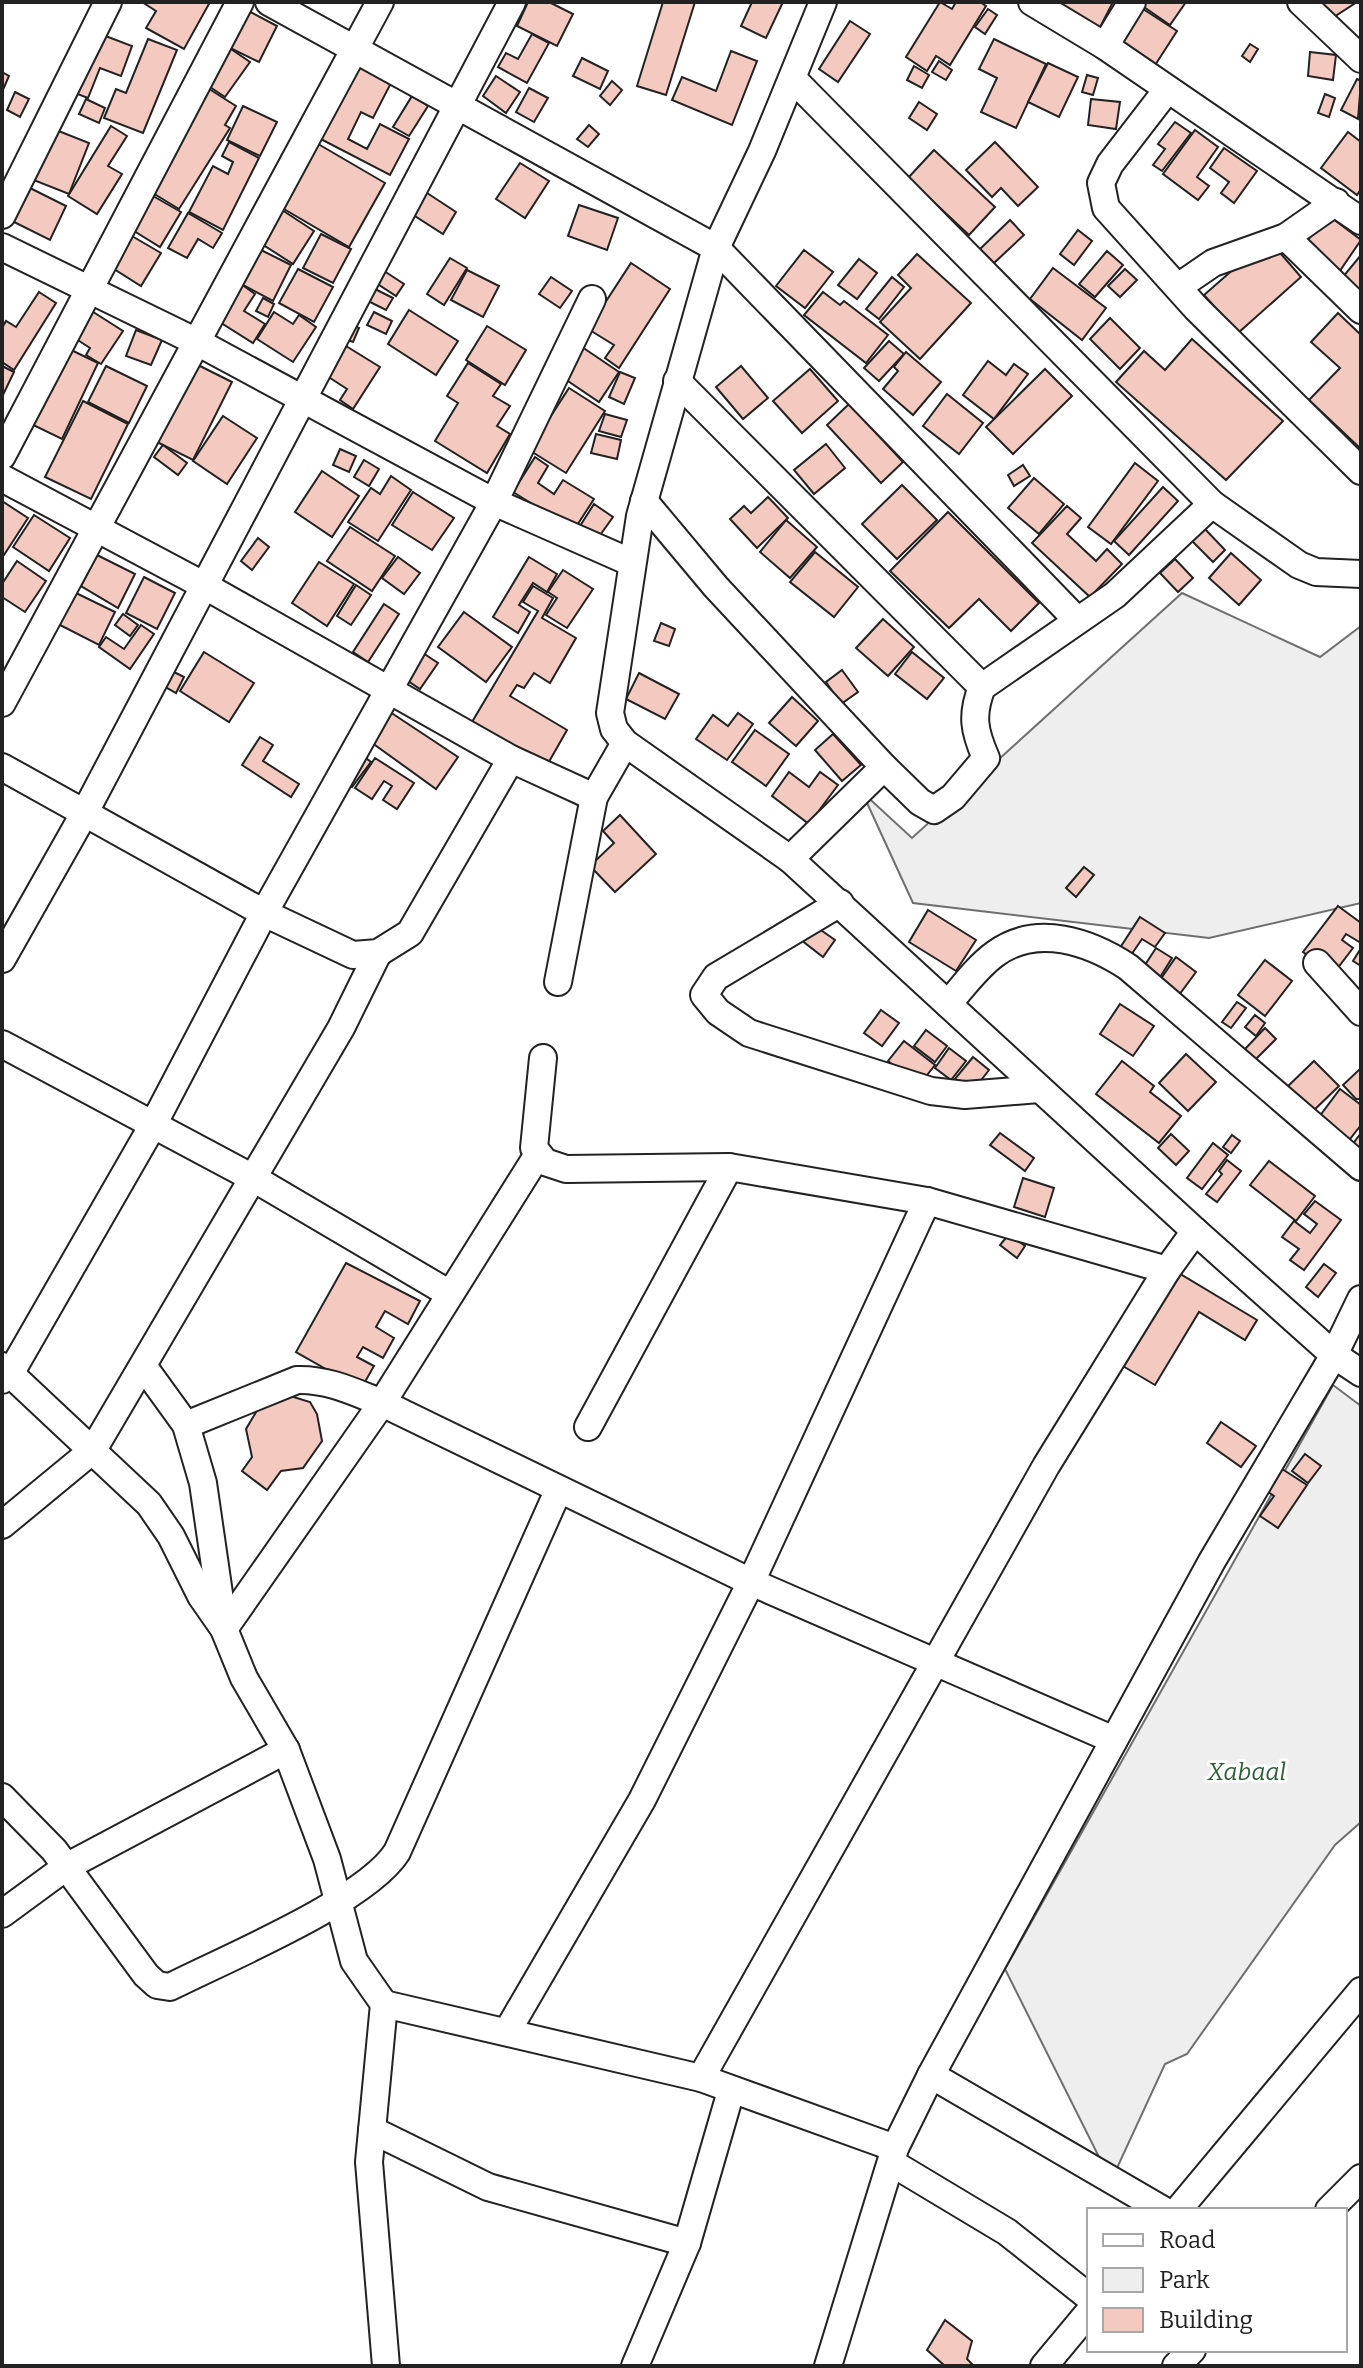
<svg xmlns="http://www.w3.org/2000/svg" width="1363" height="2368" viewBox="0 0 1363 2368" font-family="Bitter,serif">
<rect width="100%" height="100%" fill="#fff"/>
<g fill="#eee" stroke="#6f6f6f" stroke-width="2">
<polygon points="1182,593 1320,657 1361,626 1361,903 1209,938 913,903 862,792 912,838"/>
<polygon points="1333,1385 1361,1406 1361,1822 1335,1845 1187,2054 1165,2064 1111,2181 1005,1969"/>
</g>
<g fill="#f3c9c0" stroke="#222" stroke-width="2">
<polygon points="210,2 184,49 146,28 156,11 142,2"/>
<polygon points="528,2 549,2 573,14 557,46 517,26"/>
<polygon points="663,2 695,2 666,95 637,86"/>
<polygon points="752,2 783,2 766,38 741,26"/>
<polygon points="940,2 952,9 956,2 980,2 986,6 950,65 936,56 927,71 906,57"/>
<polygon points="1048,2 1113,2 1095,37"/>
<polygon points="1143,2 1186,2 1170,25 1141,5"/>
<polygon points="1313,2 1357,2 1326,22"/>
<polygon points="241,7 277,26 259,62 222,44"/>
<polygon points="988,9 997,15 985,34 975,27"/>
<polygon points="1143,9 1177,31 1152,70 1118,49"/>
<polygon points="850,21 870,34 838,82 819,69"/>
<polygon points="95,32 132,46 121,76 100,68 88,98 72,92"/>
<polygon points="532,34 549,43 527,83 498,67 506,53 518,59"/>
<polygon points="148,39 177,50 143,133 104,118 116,89 126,93"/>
<polygon points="994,39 1046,64 1016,128 981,112 997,78 979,69"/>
<polygon points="1250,44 1258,49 1250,62 1242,56"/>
<polygon points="225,45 250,62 225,97 201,81"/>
<polygon points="731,51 757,61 732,125 672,100 682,77 716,91"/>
<polygon points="1310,52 1336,55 1333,80 1308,76"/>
<polygon points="582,58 608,71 600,89 573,76"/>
<polygon points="939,61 952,70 946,80 932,72"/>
<polygon points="352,62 391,83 373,118 361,112 348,139 367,149 380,124 409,139 390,175 313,135"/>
<polygon points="1048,63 1078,77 1059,117 1028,102"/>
<polygon points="914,66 929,75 922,88 907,80"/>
<polygon points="2,72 9,76 2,92"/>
<polygon points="1087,75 1098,78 1093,95 1082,92"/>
<polygon points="496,76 520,92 506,113 483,96"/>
<polygon points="1357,79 1361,81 1358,119 1341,110"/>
<polygon points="612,81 622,90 610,105 600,96"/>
<polygon points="206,87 236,106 225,125 230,128 179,209 143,187"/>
<polygon points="529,88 548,98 534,122 516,112"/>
<polygon points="15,92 29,99 20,117 7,110"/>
<polygon points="1325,94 1335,98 1329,117 1318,113"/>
<polygon points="412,96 428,106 409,136 393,127"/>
<polygon points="86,99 105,108 99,123 79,114"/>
<polygon points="1091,99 1120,102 1116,129 1088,125"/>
<polygon points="919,102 937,114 927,130 909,118"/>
<polygon points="243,106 277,122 260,156 227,140"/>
<polygon points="1175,122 1191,133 1162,171 1153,165 1165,149 1158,144"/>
<polygon points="589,125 599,134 588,147 577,139"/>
<polygon points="111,126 127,136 108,166 122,174 97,214 68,196"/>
<polygon points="51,128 89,143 69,194 31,179"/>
<polygon points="1195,130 1218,147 1197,177 1209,186 1198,200 1163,174"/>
<polygon points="1348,132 1361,142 1361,189 1357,195 1321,168"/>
<polygon points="313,141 385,183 349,247 277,205"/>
<polygon points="229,142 259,158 223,230 189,212 213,166 228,174 233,162 222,156"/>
<polygon points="995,142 1038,187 1018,206 1001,188 992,197 966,170"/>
<polygon points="1224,148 1257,171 1234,203 1221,193 1229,182 1210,168"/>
<polygon points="934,150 995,207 969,235 908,178"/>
<polygon points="520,163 549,181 525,218 496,199"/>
<polygon points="28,187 66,206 50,240 12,221"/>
<polygon points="421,189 456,212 443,234 407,211"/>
<polygon points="146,192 181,212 160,247 126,226"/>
<polygon points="579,205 618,218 607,250 568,236"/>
<polygon points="279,208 314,231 293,264 257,241"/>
<polygon points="188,213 222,233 213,248 198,239 187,258 168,248"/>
<polygon points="1328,215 1361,240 1335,278 1300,250"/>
<polygon points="1010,220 1024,235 994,263 980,249"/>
<polygon points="1078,230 1092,241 1074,265 1060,254"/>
<polygon points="125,232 161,253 141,286 106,264"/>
<polygon points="321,234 351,249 333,283 303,268"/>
<polygon points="1268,239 1301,277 1238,333 1204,295"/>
<polygon points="259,249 291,265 273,301 241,284"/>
<polygon points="804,250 833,272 805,308 776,286"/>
<polygon points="1107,251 1123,265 1095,297 1079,284"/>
<polygon points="917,254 971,303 920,359 880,322 911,288 898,275"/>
<polygon points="1361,255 1361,303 1337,284"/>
<polygon points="450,258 467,268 444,305 427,294"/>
<polygon points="859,259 877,273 857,299 838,285"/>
<polygon points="631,263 670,289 619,368 605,358 614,345 588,329"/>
<polygon points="378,267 404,284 396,296 370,279"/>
<polygon points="1053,268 1106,308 1082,340 1030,299"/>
<polygon points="298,269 333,287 314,322 279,303"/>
<polygon points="1125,269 1137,280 1120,297 1108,286"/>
<polygon points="467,270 499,286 483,317 451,300"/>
<polygon points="551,277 572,291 560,308 539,294"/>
<polygon points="892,277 904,287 879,319 866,309"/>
<polygon points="241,284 255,294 244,311 265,324 253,343 218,321"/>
<polygon points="369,286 393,298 386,310 362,298"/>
<polygon points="39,292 56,303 14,370 2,362 2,328 6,321 16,327"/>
<polygon points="823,292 840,305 844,301 888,335 866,363 804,315"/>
<polygon points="263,298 274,304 268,317 256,311"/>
<polygon points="87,308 123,331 101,364 86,355 90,348 70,335"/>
<polygon points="409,310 458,341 436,375 388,344"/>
<polygon points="274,312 293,324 299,315 316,327 293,362 257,339"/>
<polygon points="374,312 392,321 386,334 367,325"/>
<polygon points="1338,313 1361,335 1361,449 1309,400 1340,368 1311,342"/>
<polygon points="1110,318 1140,348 1120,369 1090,339"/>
<polygon points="346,322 359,328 353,342 340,337"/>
<polygon points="487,326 526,350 505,385 466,360"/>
<polygon points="136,330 162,340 151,365 126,356"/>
<polygon points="1192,339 1283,421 1226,480 1116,382 1144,351 1165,370"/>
<polygon points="889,341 904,354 879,381 864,368"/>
<polygon points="63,346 98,363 62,439 27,422"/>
<polygon points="346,346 380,367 353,409 340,400 347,389 327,376"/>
<polygon points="582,347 619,372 599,402 562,377"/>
<polygon points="906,352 941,382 913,415 883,389 898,371 894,367"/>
<polygon points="988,361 1006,375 1014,364 1028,374 994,419 963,395"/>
<polygon points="468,363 501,384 493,396 510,406 497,426 510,434 487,473 435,441 458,403 447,396"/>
<polygon points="196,364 232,382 193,460 157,442"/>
<polygon points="2,366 14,372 2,397"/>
<polygon points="106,366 147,386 129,423 88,402"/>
<polygon points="741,366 768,398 743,419 716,387"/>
<polygon points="810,369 838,401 802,433 773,401"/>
<polygon points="1045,369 1072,396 1013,454 986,427"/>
<polygon points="620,372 635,378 624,404 609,397"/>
<polygon points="569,388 605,411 566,473 529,450"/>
<polygon points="947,394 983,423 959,454 923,426"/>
<polygon points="83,401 128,424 91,499 45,477"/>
<polygon points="849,404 903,462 881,483 827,425"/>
<polygon points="605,414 627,420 621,437 599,431"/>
<polygon points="223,416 257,438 227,484 193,461"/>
<polygon points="596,434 621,440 617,459 591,453"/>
<polygon points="826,444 845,468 814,494 794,470"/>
<polygon points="163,445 187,463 178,475 154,457"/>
<polygon points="340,449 356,456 349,472 333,465"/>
<polygon points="535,457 548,466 538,483 554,494 563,480 594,499 574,530 513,492"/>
<polygon points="364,460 379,469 369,486 354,477"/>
<polygon points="1135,463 1158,481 1111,544 1088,527"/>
<polygon points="1023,465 1030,476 1014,486 1008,475"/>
<polygon points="322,471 359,496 332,537 295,512"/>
<polygon points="391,476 411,490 378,541 348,522 371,488 380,494"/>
<polygon points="1034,478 1064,504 1039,534 1008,508"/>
<polygon points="902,485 937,520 897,559 862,524"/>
<polygon points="1163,487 1178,501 1129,555 1114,541"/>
<polygon points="413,492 454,518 432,550 392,525"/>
<polygon points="768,497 788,518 757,548 730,519 744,506 751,513"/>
<polygon points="2,501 28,518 4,555 2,554"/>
<polygon points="594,504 613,517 598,538 580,526"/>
<polygon points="1067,506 1081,518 1067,534 1096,561 1107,549 1122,564 1090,597 1032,543"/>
<polygon points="948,512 1039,603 1011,631 979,599 949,628 890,571"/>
<polygon points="34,515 70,538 49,571 13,547"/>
<polygon points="786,520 817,547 790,578 760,552"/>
<polygon points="350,527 395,556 372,591 327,561"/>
<polygon points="1204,528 1225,550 1213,562 1192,541"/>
<polygon points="258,538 269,547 252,570 241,561"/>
<polygon points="815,552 858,587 834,617 790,582"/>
<polygon points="1231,553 1261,580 1239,605 1209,578"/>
<polygon points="97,555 135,574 118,608 81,586"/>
<polygon points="398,557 420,573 404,594 382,578"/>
<polygon points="529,557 557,574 547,592 533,583 519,605 530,612 518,633 493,617"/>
<polygon points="1175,559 1193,578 1178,592 1160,573"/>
<polygon points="17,561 46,581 25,612 2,597 2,584"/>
<polygon points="319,562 354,584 327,626 292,603"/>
<polygon points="563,570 593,589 567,628 546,615 557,598 548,592"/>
<polygon points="144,577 175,593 157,629 126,613"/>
<polygon points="356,585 371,595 351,625 337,616"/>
<polygon points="533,586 553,598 542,618 576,638 550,683 534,673 524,688 517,685 510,696 567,730 546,767 472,722 538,611 523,602"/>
<polygon points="74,592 115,612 99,645 58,624"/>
<polygon points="384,604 399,614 368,662 353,652"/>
<polygon points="464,612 512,647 486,682 438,647"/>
<polygon points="123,614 138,625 130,636 115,625"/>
<polygon points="883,619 914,647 888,676 856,648"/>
<polygon points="661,623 675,629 669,646 654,641"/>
<polygon points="141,625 154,634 130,669 99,647 106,637 124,649"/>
<polygon points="204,652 254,683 229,722 180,691"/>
<polygon points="912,652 944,678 927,699 895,674"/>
<polygon points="423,653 438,663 420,689 405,679"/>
<polygon points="170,670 184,677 176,693 162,685"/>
<polygon points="842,670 858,692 841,704 826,682"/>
<polygon points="639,673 679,694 665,719 626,699"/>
<polygon points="792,697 818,721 796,746 769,723"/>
<polygon points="387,710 458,757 436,789 368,740"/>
<polygon points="738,713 753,724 727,760 696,739 713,715 728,726"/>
<polygon points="755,730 789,754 766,786 732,762"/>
<polygon points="833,734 861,765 842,781 815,750"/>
<polygon points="260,737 273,745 263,761 299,784 291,797 242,765"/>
<polygon points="362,755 371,762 352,787 344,781"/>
<polygon points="375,758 414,783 397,809 383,800 392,786 384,781 372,799 355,788"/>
<polygon points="789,772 809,787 820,772 838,785 809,824 772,796"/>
<polygon points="620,815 656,854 615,892 590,866 614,843 603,831"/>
<polygon points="1084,867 1094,875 1076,897 1066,888"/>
<polygon points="1338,906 1361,923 1361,943 1346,934 1342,940 1353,948 1333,974 1303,952"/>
<polygon points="928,910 976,940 956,971 909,942"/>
<polygon points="1140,917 1165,933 1155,947 1142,939 1129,958 1118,951"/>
<polygon points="808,921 835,940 823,957 796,936"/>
<polygon points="1156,948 1172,958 1157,982 1141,971"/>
<polygon points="1361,948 1361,966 1353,961"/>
<polygon points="1176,957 1196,972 1179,995 1160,980"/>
<polygon points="1265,960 1292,981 1265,1016 1238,995"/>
<polygon points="1237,1002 1246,1008 1231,1028 1222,1022"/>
<polygon points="1120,1004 1154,1026 1133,1056 1100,1034"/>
<polygon points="881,1010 899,1023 882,1046 864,1033"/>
<polygon points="1255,1015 1265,1023 1256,1036 1245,1027"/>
<polygon points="1265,1028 1276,1039 1255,1060 1245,1049"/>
<polygon points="926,1030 947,1046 935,1062 914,1046"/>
<polygon points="904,1041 935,1065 919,1085 888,1061"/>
<polygon points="949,1048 966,1061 951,1080 935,1068"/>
<polygon points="1186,1054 1216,1082 1188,1111 1159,1083"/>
<polygon points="973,1057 989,1070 971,1093 954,1080"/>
<polygon points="1122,1061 1154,1086 1150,1092 1181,1116 1159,1143 1096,1094"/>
<polygon points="1314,1061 1339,1086 1310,1114 1285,1089"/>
<polygon points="1361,1068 1361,1099 1356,1099 1343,1085"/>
<polygon points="1340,1089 1361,1105 1361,1125 1346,1144 1316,1121"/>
<polygon points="1000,1133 1034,1158 1025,1171 990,1145"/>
<polygon points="1361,1133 1361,1164 1346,1153"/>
<polygon points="1171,1134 1189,1151 1176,1165 1158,1148"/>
<polygon points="1232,1135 1240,1141 1231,1153 1223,1147"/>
<polygon points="1213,1143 1228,1155 1202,1189 1187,1178"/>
<polygon points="1227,1160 1241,1171 1217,1202 1206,1194 1222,1174 1219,1171"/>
<polygon points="1269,1161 1315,1196 1296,1221 1250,1185"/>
<polygon points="1023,1178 1054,1188 1045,1217 1014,1207"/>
<polygon points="1315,1201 1341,1220 1304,1270 1290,1260 1299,1249 1282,1237 1294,1221 1310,1233 1317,1224 1304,1214"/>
<polygon points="1009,1234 1025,1246 1017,1258 1000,1245"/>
<polygon points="346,1263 420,1301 408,1324 385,1311 376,1327 394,1338 383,1358 363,1347 357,1357 374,1366 361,1389 296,1352"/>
<polygon points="1324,1264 1336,1273 1318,1297 1306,1287"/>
<polygon points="1172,1269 1257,1320 1245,1340 1199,1312 1155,1385 1116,1362"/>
<polygon points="287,1395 310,1402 317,1414 322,1441 303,1468 281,1471 267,1490 242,1471 252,1457 246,1429 262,1402"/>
<polygon points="1221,1422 1256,1446 1241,1467 1207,1443"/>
<polygon points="1305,1454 1321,1466 1308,1483 1292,1471"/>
<polygon points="1279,1467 1307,1485 1278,1528 1260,1516 1274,1496 1264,1489"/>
<polygon points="945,2320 972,2341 967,2359 974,2366 945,2366 927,2350"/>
</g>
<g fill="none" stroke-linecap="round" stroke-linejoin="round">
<defs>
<g id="minor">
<polyline points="269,2 716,248 1077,620"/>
<polyline points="823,2 762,151 716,248 640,516 610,713 614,729 625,743 790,859 1195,1231 1334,1355 1361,1373"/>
<polyline points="1032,2 1105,46 1361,221"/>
<polyline points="1301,2 1361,59"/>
<polyline points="1105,46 1132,2"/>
<polyline points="793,79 1212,504 1299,565 1316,572 1361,574"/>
<polyline points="1167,90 1110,164 1101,183 1106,208 1196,308 1361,471"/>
<polyline points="2,215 108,2"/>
<polyline points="1286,237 1361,310"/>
<polyline points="2,247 199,343 494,502 630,562"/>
<polyline points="1178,287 1213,263 1286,237 1336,202"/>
<polyline points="677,381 982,687"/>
<polyline points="2,456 240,2"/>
<polyline points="2,478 205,586 511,759 594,797 625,743"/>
<polyline points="644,501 716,587 884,767"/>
<polyline points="2,703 380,2"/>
<polyline points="2,767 264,913 353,955 378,953 410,933 511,759"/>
<path d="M790,859l94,-92 36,35 14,8 19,-13 33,-39c-12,-27 -15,-43 -4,-71l133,-92 97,-91"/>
<polyline points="840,903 716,977 704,995 718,1012 749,1033 931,1091 965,1095 1039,1089"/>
<polyline points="2,959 84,814 512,2"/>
<polyline points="1317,963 1361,1012"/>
<polyline points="558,982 594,797"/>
<path d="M948,1004c14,-16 29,-37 47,-50 42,-31 95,-12 133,13l233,200"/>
<polyline points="2,1044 253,1178 450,1294"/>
<polyline points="543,1058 534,1148 545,1162 566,1169 729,1167 927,1201 1167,1270 1195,1231"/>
<polyline points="2,1366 149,1504 171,1536 201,1596 224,1629 244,1678 286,1750 327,1859 354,1961 384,2004 369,2162 386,2366"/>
<polyline points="144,1367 186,1425 203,1483 223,1621"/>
<polyline points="2,1380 10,1374 153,1125 264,913 494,502 592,299"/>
<path d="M186,1425l111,-45c31,-1 57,12 85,23l369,179 363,158"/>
<polyline points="588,1427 729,1167"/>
<polyline points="2,1525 93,1450 341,1028 378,953"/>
<polyline points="224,1629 382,1403 537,1156"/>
<path d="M2,1797l52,53 92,125 11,10 13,2c55,-28 196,-86 227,-135l161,-361"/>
<polyline points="2,1914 66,1867 286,1750"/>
<polyline points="384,2004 701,2078 895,2148"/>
<polyline points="508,2030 642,1800 751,1582 927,1201"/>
<polyline points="931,2075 1163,2210"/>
<polyline points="701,2078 1046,1466 1167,1270"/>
<polyline points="372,2130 488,2187 687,2243"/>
<polyline points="892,2163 1007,2232 1089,2297"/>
<polyline points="1178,2210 1361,1991"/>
<polyline points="1329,2210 1361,2178"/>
<polyline points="635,2366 687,2243 731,2091"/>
<polyline points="828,2366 895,2148 931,2075 1212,1561 1334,1355 1361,1299"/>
<polyline points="1044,2366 1089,2312"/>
<polyline points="1176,2366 1192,2350"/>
</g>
</defs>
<use href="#minor" stroke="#222" stroke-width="30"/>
<use href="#minor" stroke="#fff" stroke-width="26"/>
</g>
<g text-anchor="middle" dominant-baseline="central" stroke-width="6" stroke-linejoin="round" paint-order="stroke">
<g font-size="24" font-style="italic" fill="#2f5e38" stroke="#fff">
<text x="1247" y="1772">Xabaal</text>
</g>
</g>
<rect width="1363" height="2368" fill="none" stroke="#222222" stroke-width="8"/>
<rect x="1087" y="2208" width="260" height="144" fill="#ffffff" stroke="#a7a7a7" stroke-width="2"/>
<rect x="1103" y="2234" width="40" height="12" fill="#ffffff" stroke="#a7a7a7" stroke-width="2"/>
<text x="1159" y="2248" font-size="24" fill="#222222">Road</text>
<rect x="1103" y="2268" width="40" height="24" fill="#eeeeee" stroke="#a7a7a7" stroke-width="2"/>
<text x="1159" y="2288" font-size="24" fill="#222222">Park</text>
<rect x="1103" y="2308" width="40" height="24" fill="#f3c9c0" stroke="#a7a7a7" stroke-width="2"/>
<text x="1159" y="2328" font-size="24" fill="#222222">Building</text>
</svg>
